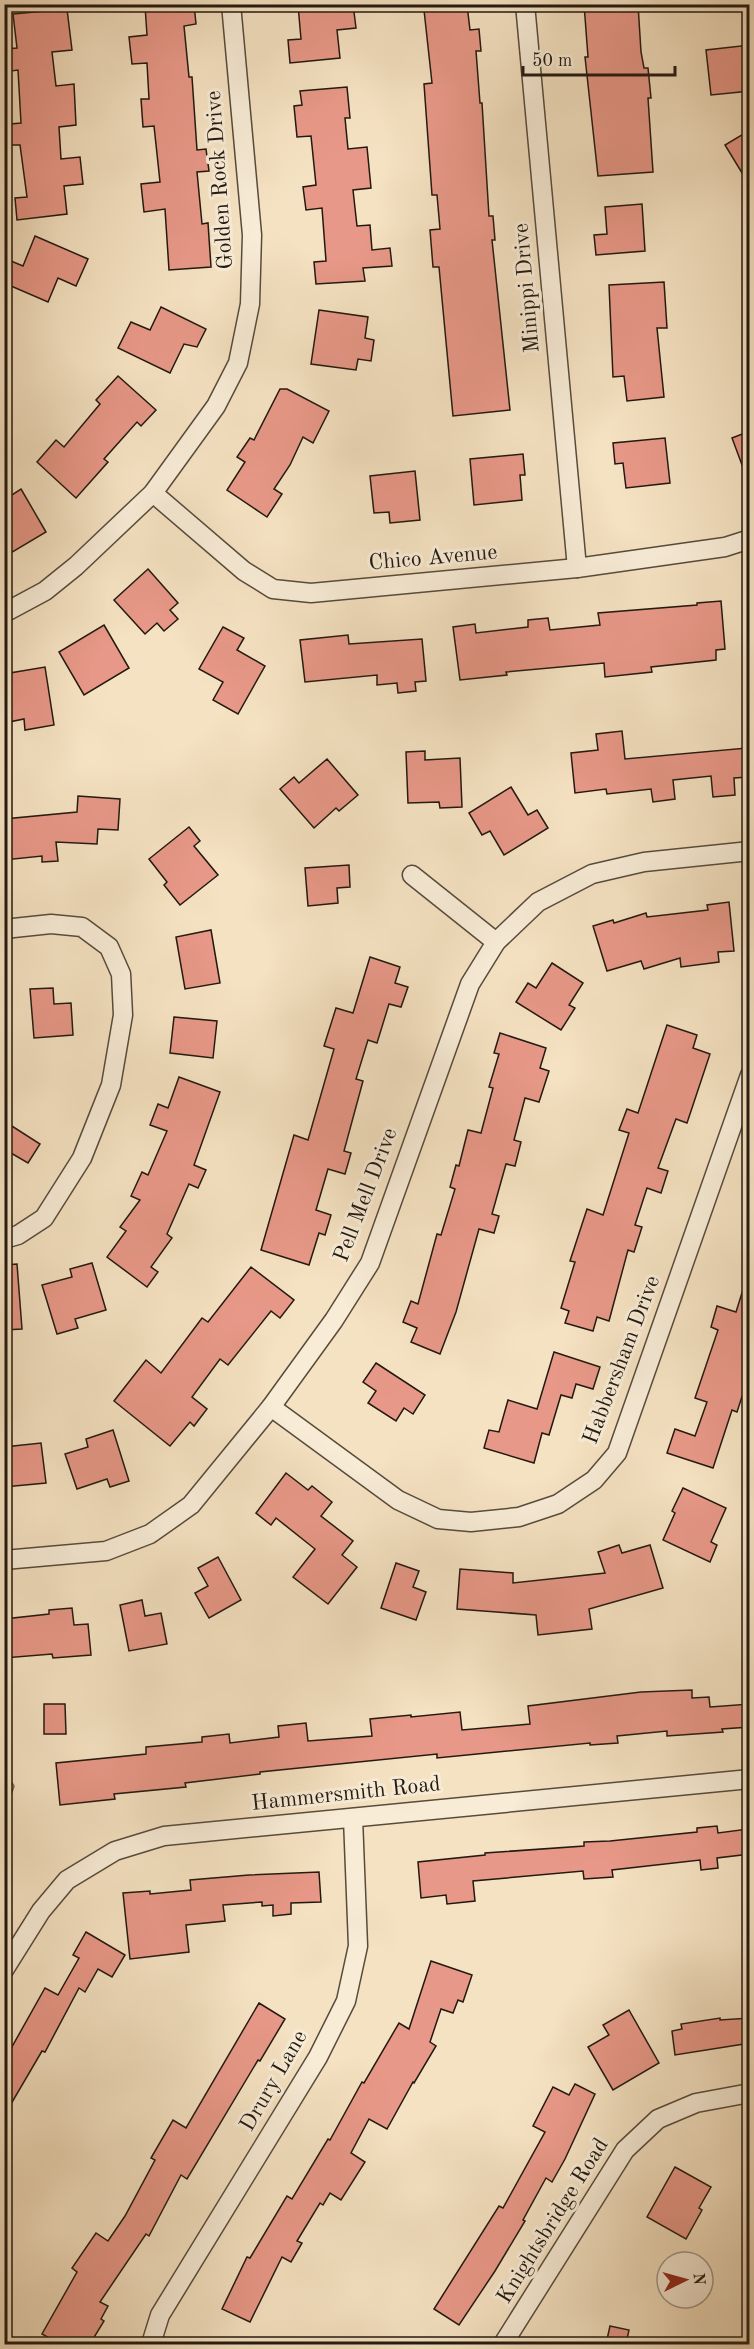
<svg xmlns="http://www.w3.org/2000/svg" width="754" height="2349" viewBox="0 0 754 2349" font-family="'Old Standard TT',serif">
<rect width="100%" height="100%" fill="#f5e2c2"/>
<filter id="stains"><feTurbulence type="fractalNoise" baseFrequency=".00333" numOctaves="4"/><feColorMatrix values="0 0 0 0 .2 0 0 0 0 .09 0 0 0 0 .02 0 0 0 .5 -.17"/></filter>
<radialGradient id="worn" r=".72"><stop offset=".6" stop-color="#630" stop-opacity="0"/><stop offset="1" stop-color="#630" stop-opacity=".3"/></radialGradient>
<polygon fill="#bac495" stroke="#6e6e52" stroke-width="1.5" points="5,1771 14,1786 5,1814"/>
<g fill="#e89888" stroke="#221910" stroke-width="1.5">
<polygon points="161,4 194,4 196,24 184,26 189,77 192,77 197,150 206,149 209,171 197,172 202,224 208,223 211,267 169,270 165,209 144,212 141,184 160,182 154,126 143,127 141,99 149,99 147,63 132,64 129,37 147,35 145,6"/>
<polygon points="353,4 356,28 337,30 340,58 290,63 288,40 301,39 298,5"/>
<polygon points="584,4 638,4 641,52 644,68 648,68 651,98 648,98 653,172 598,176 585,57 588,57"/>
<polygon points="467,5 470,30 479,29 481,51 476,51 480,103 482,103 489,216 493,216 495,240 492,240 510,410 453,416 439,267 433,267 430,230 440,229 437,195 432,195 424,84 432,83 424,10"/>
<polygon points="67,9 72,50 52,52 56,86 74,84 76,125 59,127 61,159 80,157 83,184 64,186 67,214 17,220 15,198 27,197 20,145 11,145 10,124 21,123 18,70 4,72 4,49 17,48 13,14"/>
<polygon points="750,45 750,91 711,95 706,50"/>
<polygon points="347,87 350,118 345,118 348,149 367,147 371,188 353,190 357,226 370,225 372,250 390,248 392,266 363,268 365,281 316,284 314,262 326,261 322,208 306,210 303,187 316,185 311,136 297,137 294,106 302,105 300,91"/>
<polygon points="750,130 750,186 725,145"/>
<polygon points="642,204 645,251 596,255 594,235 607,234 605,207"/>
<polygon points="35,236 88,259 76,286 58,278 48,302 4,283 4,276 11,261 23,266"/>
<polygon points="664,282 667,328 657,328 664,397 627,401 624,376 613,377 609,285"/>
<polygon points="161,307 206,329 197,347 184,344 170,373 118,348 131,322 150,330"/>
<polygon points="319,310 368,317 365,338 374,340 371,361 358,359 356,370 311,364"/>
<polygon points="118,376 156,410 141,426 137,422 104,459 108,462 76,498 37,462 56,440 64,447 100,404 96,400"/>
<polygon points="280,389 287,389 329,411 313,443 303,437 290,465 274,489 282,494 267,517 227,490 245,462 237,457 250,438 254,440"/>
<polygon points="750,431 750,480 748,481 732,438"/>
<polygon points="665,438 670,483 626,488 623,463 615,464 613,443"/>
<polygon points="523,454 525,475 520,475 522,500 474,505 470,459"/>
<polygon points="415,471 420,520 390,523 389,512 374,513 370,476"/>
<polygon points="21,489 46,532 4,557 4,500"/>
<polygon points="148,569 178,603 170,610 178,619 164,631 157,623 145,634 114,600"/>
<polygon points="721,601 725,649 716,650 716,660 651,667 652,672 605,677 604,663 506,672 507,675 460,680 453,627 475,624 476,633 528,627 528,620 548,618 550,630 600,625 598,613 697,605 697,603"/>
<polygon points="104,625 129,668 84,695 59,652"/>
<polygon points="223,627 244,638 237,650 265,666 238,714 213,700 223,682 199,669"/>
<polygon points="348,635 349,644 422,639 426,681 415,682 416,691 398,693 397,683 377,685 377,675 305,682 300,640"/>
<polygon points="45,667 54,725 25,730 24,719 4,723 4,674"/>
<polygon points="622,731 625,759 747,748 749,777 734,778 735,795 713,797 711,776 673,780 675,799 653,802 651,789 607,794 606,789 575,793 571,753 598,750 596,734"/>
<polygon points="425,751 425,760 460,758 462,807 440,808 439,802 408,803 406,752"/>
<polygon points="327,759 358,795 339,811 336,808 314,828 280,789 294,777 299,783"/>
<polygon points="511,787 528,815 537,810 548,828 504,855 490,831 482,835 469,813"/>
<polygon points="78,796 120,799 118,830 98,829 97,844 56,842 58,861 42,862 42,856 4,860 4,819 77,812"/>
<polygon points="189,827 200,841 194,846 218,875 180,905 164,885 167,882 149,859"/>
<polygon points="349,865 350,887 337,888 338,903 308,906 305,868"/>
<polygon points="729,902 734,951 718,952 719,962 681,967 680,958 644,969 641,961 607,971 593,926 613,920 614,923 646,913 647,917 708,910 707,905"/>
<polygon points="211,930 220,983 185,989 176,937"/>
<polygon points="370,957 400,967 395,983 408,987 401,1007 389,1004 377,1043 368,1040 356,1079 363,1081 344,1151 351,1153 345,1174 328,1169 316,1210 331,1215 325,1235 319,1233 309,1265 261,1250 294,1135 308,1140 334,1049 324,1046 336,1008 353,1013"/>
<polygon points="552,963 583,983 569,1005 575,1008 561,1030 516,1002 528,983 536,988"/>
<polygon points="53,988 54,1004 71,1003 73,1035 34,1038 30,989"/>
<polygon points="174,1017 217,1021 213,1058 170,1053"/>
<polygon points="667,1025 697,1035 693,1048 710,1054 687,1123 676,1119 658,1168 668,1171 661,1193 647,1188 635,1225 642,1227 634,1252 628,1250 609,1321 597,1317 593,1331 565,1323 569,1311 561,1308 575,1262 570,1261 587,1209 603,1215 629,1133 619,1130 627,1109 638,1113"/>
<polygon points="500,1033 546,1048 540,1068 549,1071 539,1102 525,1098 514,1140 521,1142 515,1166 506,1164 492,1214 499,1216 494,1233 479,1229 456,1312 440,1354 411,1342 417,1328 403,1322 411,1301 418,1304 437,1234 441,1235 455,1189 450,1187 456,1165 459,1166 468,1130 481,1133 493,1088 489,1087 499,1054 494,1053"/>
<polygon points="179,1077 220,1092 194,1165 206,1170 198,1188 189,1184 167,1234 172,1238 151,1267 158,1272 147,1287 107,1257 126,1231 120,1227 140,1200 131,1196 142,1172 148,1175 167,1131 150,1125 158,1104 168,1108"/>
<polygon points="4,1121 40,1144 28,1163 4,1149"/>
<polygon points="92,1263 106,1310 75,1319 78,1328 57,1334 42,1285 72,1277 70,1269"/>
<polygon points="17,1264 22,1329 4,1330 4,1265"/>
<polygon points="251,1267 294,1300 280,1318 271,1311 228,1365 220,1359 192,1397 207,1409 194,1426 190,1422 170,1446 114,1401 146,1360 161,1373 202,1318 208,1322"/>
<polygon points="746,1280 750,1281 750,1372 737,1412 732,1410 713,1468 667,1453 675,1429 695,1436 707,1402 695,1398 718,1330 711,1327 717,1306 736,1312"/>
<polygon points="554,1352 600,1367 593,1389 576,1384 572,1398 561,1395 549,1435 542,1433 534,1463 484,1448 489,1430 499,1432 508,1400 537,1409"/>
<polygon points="376,1363 425,1395 413,1414 404,1408 396,1421 368,1403 376,1391 363,1382"/>
<polygon points="113,1430 129,1481 110,1487 107,1479 77,1489 65,1454 88,1447 86,1439"/>
<polygon points="41,1443 46,1483 4,1487 4,1447"/>
<polygon points="286,1473 308,1490 312,1486 332,1502 321,1516 353,1541 342,1555 357,1567 328,1604 293,1577 315,1549 276,1518 271,1525 256,1513"/>
<polygon points="683,1488 726,1508 711,1542 717,1545 710,1562 663,1540 675,1513 672,1511"/>
<polygon points="619,1545 622,1553 650,1545 663,1588 589,1609 592,1629 538,1635 536,1615 457,1609 460,1569 513,1573 513,1583 605,1573 598,1552"/>
<polygon points="218,1557 241,1600 209,1618 195,1593 208,1586 198,1568"/>
<polygon points="396,1563 419,1571 413,1587 426,1592 416,1620 381,1608"/>
<polygon points="142,1600 145,1616 161,1613 167,1644 129,1651 120,1605"/>
<polygon points="72,1608 74,1625 88,1624 91,1655 53,1658 52,1654 4,1658 4,1619 49,1614 49,1610"/>
<polygon points="692,1690 692,1698 709,1697 710,1707 750,1704 750,1727 722,1729 723,1732 667,1736 667,1731 617,1736 618,1743 590,1745 590,1743 437,1758 437,1754 260,1772 260,1774 185,1783 186,1787 114,1794 115,1799 60,1805 56,1763 146,1754 146,1747 202,1742 202,1737 229,1734 230,1743 279,1737 278,1726 306,1723 308,1741 372,1736 370,1719 411,1715 411,1717 460,1712 462,1730 530,1724 528,1706 641,1692"/>
<polygon points="44,1704 65,1704 66,1734 44,1734"/>
<polygon points="717,1826 718,1833 748,1829 750,1854 717,1858 718,1868 701,1870 700,1860 612,1870 613,1877 584,1879 583,1871 473,1881 475,1901 447,1904 446,1895 421,1898 418,1862 485,1855 485,1853 584,1846 584,1842 610,1841 697,1832 697,1828"/>
<polygon points="319,1872 321,1902 291,1903 291,1914 273,1916 273,1905 262,1906 262,1902 223,1905 225,1921 186,1925 189,1952 130,1959 123,1893 150,1891 150,1894 191,1890 190,1880 249,1875"/>
<polygon points="86,1932 125,1955 112,1977 98,1969 85,1992 79,1988 45,2052 42,2051 4,2116 4,2061 45,1988 58,1995 79,1958 73,1955"/>
<polygon points="431,1961 472,1975 463,2002 458,2000 453,2013 441,2009 430,2042 436,2046 414,2083 413,2082 387,2129 369,2119 351,2153 365,2162 341,2200 330,2193 323,2205 320,2203 297,2241 302,2243 291,2262 282,2257 250,2322 222,2309 247,2257 250,2258 287,2196 292,2199 328,2139 330,2140 362,2082 364,2083 399,2023 409,2029"/>
<polygon points="259,2003 285,2019 260,2061 258,2060 187,2179 181,2175 149,2236 146,2234 100,2302 108,2306 101,2319 104,2321 90,2344 60,2344 42,2334 77,2272 72,2268 96,2233 108,2241 125,2216 155,2160 151,2158 173,2120 186,2128"/>
<polygon points="629,2010 659,2063 613,2090 588,2047 609,2035 603,2025"/>
<polygon points="720,2018 720,2020 750,2018 750,2043 675,2055 672,2031 682,2029 681,2024"/>
<polygon points="575,2084 595,2094 565,2159 552,2182 546,2178 523,2220 525,2221 495,2271 459,2325 434,2309 499,2206 503,2208 545,2132 533,2126 553,2087 569,2095"/>
<polygon points="675,2167 711,2187 699,2208 702,2210 686,2239 647,2217"/>
<polygon points="610,2326 629,2330 626,2344 606,2344"/>
</g>
<g fill="none" stroke-linecap="round" stroke-linejoin="round">
<defs>
<g id="street">
<polyline points="525,4 577,568"/>
<polyline points="153,493 244,571 273,589 311,593 577,568 725,547 750,539"/>
<polyline points="4,613 45,591 76,566 153,493 216,406 238,363 250,304 252,235 231,4"/>
<polyline points="412,875 496,942"/>
<polyline points="4,929 51,924 82,927 109,947 121,974 123,1015 111,1085 82,1158 44,1218 18,1235 4,1239"/>
<polyline points="271,1407 398,1500 438,1519 471,1522 519,1517 558,1504 594,1480 617,1453 750,1075"/>
<polyline points="4,1560 106,1551 150,1534 191,1505 271,1407 334,1320 370,1263 470,984 496,942 538,902 592,874 644,862 750,851"/>
<polyline points="4,1970 41,1911 67,1880 115,1851 164,1836 750,1779"/>
<polyline points="151,2344 160,2315 318,2057 346,2001 358,1946 353,1818"/>
<polyline points="503,2344 625,2150 658,2119 696,2103 750,2093"/>
</g>
</defs>
<use href="#street" stroke="#574b3c" stroke-width="21"/>
<use href="#street" stroke="#f8ecd7" stroke-width="18"/>
</g>
<g text-anchor="middle" dominant-baseline="central" stroke-width="6" stroke-linejoin="round" paint-order="stroke">
<g font-size="22" fill="#221910" stroke="#f8ecd7">
<text transform="translate(220 180) rotate(-94)">Golden Rock Drive</text>
<text transform="translate(527 288) rotate(-95)">Minippi Drive</text>
<text transform="translate(433 558) rotate(-5)">Chico Avenue</text>
<text transform="translate(366 1195) rotate(-69)">Pell Mell Drive</text>
<text transform="translate(622 1360) rotate(-69)">Habbersham Drive</text>
<text transform="translate(346 1794) rotate(-6)">Hammersmith Road</text>
<text transform="translate(274 2081) rotate(-60)">Drury Lane</text>
<text transform="translate(553 2221) rotate(-58)">Knightsbridge Road</text>
</g>
</g>
<rect width="754" height="2349" fill="none" stroke="#f5e2c2" stroke-width="24"/>
<rect x="6" y="6" width="742" height="2337" fill="none" stroke="#221910" stroke-width="3"/>
<rect x="12" y="12" width="730" height="2325" fill="none" stroke="#221910" stroke-width="1.5"/>
<g transform="translate(685 2280) rotate(85)"><circle r="28" fill="#f8ecd7" stroke="#a29887" stroke-width="1.5"/>
<path d="M0-4.5L10 22L0 15L-10 22Z" fill="#8f2418"/>
<text y="-9" font-size="16" font-weight="bold" text-anchor="middle" fill="#221910">N</text>
</g>
<path d="M523 66v9h152v-9" fill="none" stroke="#221910" stroke-width="3"/>
<text x="532" y="66" font-size="18" fill="#221910" stroke="#f8ecd7" stroke-width="4.5" paint-order="stroke">50 m</text>
<rect width="100%" height="100%" filter="url(#stains)"/>
<rect width="100%" height="100%" fill="url(#worn)"/>
</svg>
